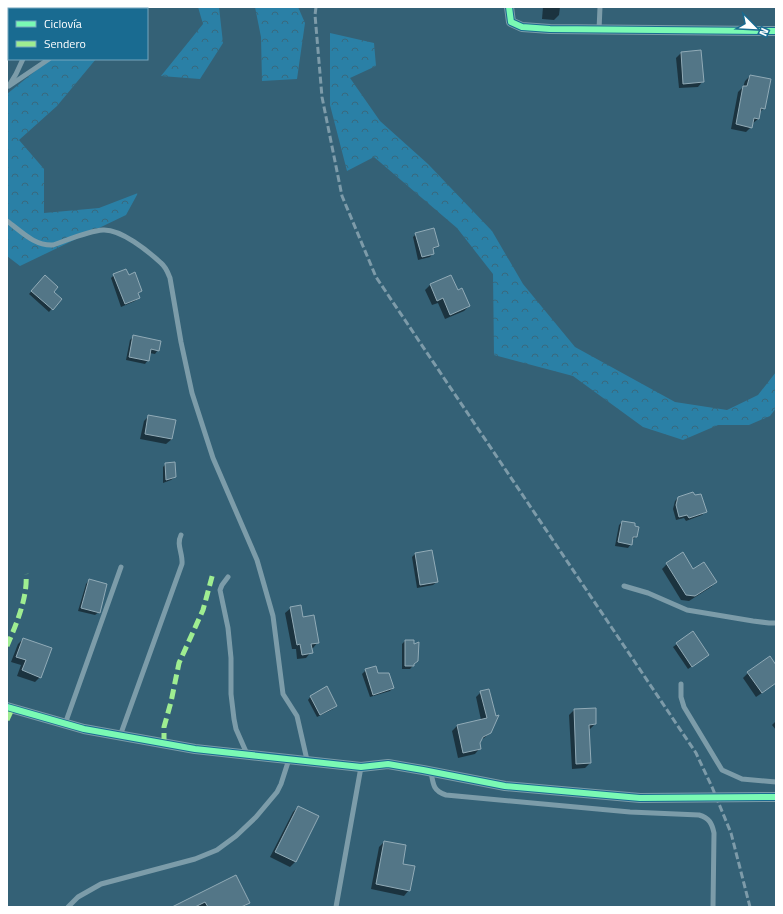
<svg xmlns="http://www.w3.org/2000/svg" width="783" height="914" viewBox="0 0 783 914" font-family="'Titillium Web',sans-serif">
<defs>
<pattern id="forest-crowns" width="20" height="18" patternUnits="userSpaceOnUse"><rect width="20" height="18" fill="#2a80a6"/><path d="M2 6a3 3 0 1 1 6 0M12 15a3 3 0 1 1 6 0" fill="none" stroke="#39697e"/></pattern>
</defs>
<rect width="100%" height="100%" fill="#346176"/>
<g fill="url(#forest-crowns)">
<polygon points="101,7 144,7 144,9 99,9"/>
<polygon points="198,7 219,7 223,43 200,79 161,76 203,24"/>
<polygon points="255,7 298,7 305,23 297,79 262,81 261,37"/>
<polygon points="330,33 374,43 376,66 350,78 380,121 428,164 492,231 523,284 575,347 675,402 727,410 758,395 776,372 776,408 770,416 749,425 718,425 683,440 643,427 573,376 494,355 493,274 457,228 374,157 347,171 330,105"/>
<polygon points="50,59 96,59 57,106 19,140 44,169 44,213 99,208 138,193 126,215 20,266 7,256 7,94"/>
</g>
<g fill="#0007">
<polygon points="543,7 560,7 559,15 554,20 542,19"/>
<polygon points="681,53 703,81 698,87 679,88 676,58"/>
<polygon points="750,76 764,108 759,113 758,119 752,124 751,127 746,132 731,129 738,92 743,87 745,81"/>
<polygon points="416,234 438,246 432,250 433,253 430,257 418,260 413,237"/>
<polygon points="114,275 128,276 141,291 138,294 138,298 135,301 121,307 111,278"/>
<polygon points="451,276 457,291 469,306 464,311 445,319 438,303 432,305 425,290 430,285"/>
<polygon points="42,280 52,292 60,299 49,312 29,294"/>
<polygon points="133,337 158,350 155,354 149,353 148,360 145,364 126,360 130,340"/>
<polygon points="149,416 172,439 166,444 140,439 144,421"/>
<polygon points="166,464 175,477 171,480 163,483 163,467"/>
<polygon points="678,498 705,512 702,515 686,521 684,518 676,520 673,509 675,501"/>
<polygon points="622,522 636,537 632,540 631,544 628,548 615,546 619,525"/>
<polygon points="431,551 437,582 433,585 417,588 412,557 415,554"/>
<polygon points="667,564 693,571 716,582 711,587 689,601 681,600 662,569"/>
<polygon points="89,580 99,612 95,615 78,611 86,584"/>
<polygon points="291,608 302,618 318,642 313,648 311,648 311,652 306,658 297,659 296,649 292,649 285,613"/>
<polygon points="692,633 708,655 688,669 673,647"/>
<polygon points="23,639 40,677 35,682 17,676 21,665 11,662 18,644"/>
<polygon points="405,641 413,641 417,661 410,669 402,669 402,644"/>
<polygon points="776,667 776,683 756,697 743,678 748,673"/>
<polygon points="366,670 377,674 393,688 390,691 370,697 362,674"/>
<polygon points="489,690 490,733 484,738 480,740 479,743 480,748 475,754 458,758 452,731 457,726 481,720 476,697 481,692"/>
<polygon points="311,696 336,705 333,709 317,717 308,700"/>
<polygon points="595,709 595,724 590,729 588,729 590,763 585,768 572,769 569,715 574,710"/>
<polygon points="776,721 776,730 772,725"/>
<polygon points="298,807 318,817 295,862 290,867 270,857 293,812"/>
<polygon points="384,842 409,890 404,896 371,889 379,847"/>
<polygon points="236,876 249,902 244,907 176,907"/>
</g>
<g fill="#537687" stroke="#91abb7">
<polygon points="701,50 704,82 683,84 681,52"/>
<polygon points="750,75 771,79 765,109 761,108 759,119 754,118 752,128 736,124 743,86 747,86"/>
<polygon points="434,228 439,246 433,248 434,254 422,257 415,233"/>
<polygon points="126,269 129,275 135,272 142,291 138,293 140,298 125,304 113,274"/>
<polygon points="45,275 58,287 54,292 62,299 53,310 31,291"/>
<polygon points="451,275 458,290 462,288 470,306 450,315 443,298 437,301 430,284"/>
<polygon points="133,335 161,341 159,351 151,349 149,361 129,357"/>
<polygon points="148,415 176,420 172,439 145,434"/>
<polygon points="175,462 176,477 166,480 165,463"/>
<polygon points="693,492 695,495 701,494 707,512 689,518 687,515 679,517 676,505 678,497"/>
<polygon points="622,521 635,523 635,526 639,527 637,537 633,537 632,545 618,542"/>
<polygon points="432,550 438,582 420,585 415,553"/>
<polygon points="683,552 693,569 704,562 717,582 695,596 686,595 666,563"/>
<polygon points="89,579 107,584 100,613 81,608"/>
<polygon points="301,605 303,617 314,615 319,643 311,644 313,653 302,655 300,644 297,645 290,607"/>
<polygon points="693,631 709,655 692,667 676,643"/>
<polygon points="23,638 52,648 41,678 22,670 26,660 16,657"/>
<polygon points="405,640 414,640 414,644 419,642 418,661 414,664 414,666 405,666"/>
<polygon points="770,656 776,665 776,683 762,693 747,672"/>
<polygon points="376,666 378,673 389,673 394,688 373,695 365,669"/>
<polygon points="327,686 337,706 320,715 310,696"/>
<polygon points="489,689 496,716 499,715 491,733 483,737 480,743 481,749 463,753 457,725 487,718 480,691"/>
<polygon points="596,708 596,724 589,725 591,763 576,764 574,709"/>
<polygon points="298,806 319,816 296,862 275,852"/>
<polygon points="384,841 406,845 403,864 415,866 410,891 376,884"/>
<polygon points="236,875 250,903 241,907 208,907 205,902 195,907 172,907"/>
</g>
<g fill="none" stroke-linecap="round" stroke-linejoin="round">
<g stroke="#7c9ca9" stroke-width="5">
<polyline points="35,9 35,7"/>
<polyline points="93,9 94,7"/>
<polyline points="599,30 600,7"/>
<polyline points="10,84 16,74 23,59"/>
<polyline points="9,86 49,59"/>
<path d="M7,221c14,10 27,25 46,24 15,-5 35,-14 50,-15 18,-1 45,21 58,33 5,4 7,10 9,15l11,64 11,51 21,65 44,102 16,56 10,78 14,22 10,44"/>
<polyline points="228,577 222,585 220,590 228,628 231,658 231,694 234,719 236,729 247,754"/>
<polyline points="624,586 648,593 687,610 753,621 769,623 776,623"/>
<polyline points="681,684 681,697 684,707 722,770 742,779 776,782"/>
<polyline points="65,724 121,567"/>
<path d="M120,736l62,-172c1,-11 -6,-19 -1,-29"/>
<path d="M431,771c2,13 2,20 15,24l184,17 69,3c10,3 13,8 15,18l-1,74"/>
<polyline points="68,907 78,897 101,884 195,859 217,850 236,836 256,817 277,792 281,784 289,759"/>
<polyline points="336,907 361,767"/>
</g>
<g stroke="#7c9ca9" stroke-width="10">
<polyline points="509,7 511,22 522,27 550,29 776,31"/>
<polyline points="7,707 84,729 195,749 361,767 388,764 423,770 505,786 640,798 776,797"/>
</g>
<polyline stroke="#7d9ba9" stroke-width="3" stroke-dasharray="7 3" stroke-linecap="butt" points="316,7 315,15 322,97 342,196 376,277 696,753 712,787 731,833 750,907"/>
<g stroke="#9fed91" stroke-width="5" stroke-dasharray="10 5" stroke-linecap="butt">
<path d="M7,646c9,-21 21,-49 19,-72"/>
<polyline points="7,720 12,709"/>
<polyline points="164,743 164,727 171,702 179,663 203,610 213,573"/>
</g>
<defs>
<g id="cycleway">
<polyline points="509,7 511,22 522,27 550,29 776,31"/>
<polyline points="7,707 84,729 195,749 361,767 388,764 423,770 505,786 640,798 776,797"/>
</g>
</defs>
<use href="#cycleway" stroke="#196b91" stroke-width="8"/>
<use href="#cycleway" stroke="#7af9b4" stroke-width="6"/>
</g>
<rect width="783" height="914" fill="none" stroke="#ffffff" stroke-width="16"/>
<rect x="8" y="8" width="140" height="52" fill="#196b91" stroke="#75a6bd"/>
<rect x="16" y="21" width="20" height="6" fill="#7af9b4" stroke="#75a6bd"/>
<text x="44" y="28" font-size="12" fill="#ffffff">Ciclovía</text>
<rect x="16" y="41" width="20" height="6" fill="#9fed91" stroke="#75a6bd"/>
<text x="44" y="48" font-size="12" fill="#ffffff">Sendero</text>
<g transform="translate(755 28) rotate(114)" stroke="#196b91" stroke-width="3" paint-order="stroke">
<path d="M0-3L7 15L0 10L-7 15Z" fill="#ffffff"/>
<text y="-6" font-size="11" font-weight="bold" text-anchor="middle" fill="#ffffff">N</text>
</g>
</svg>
